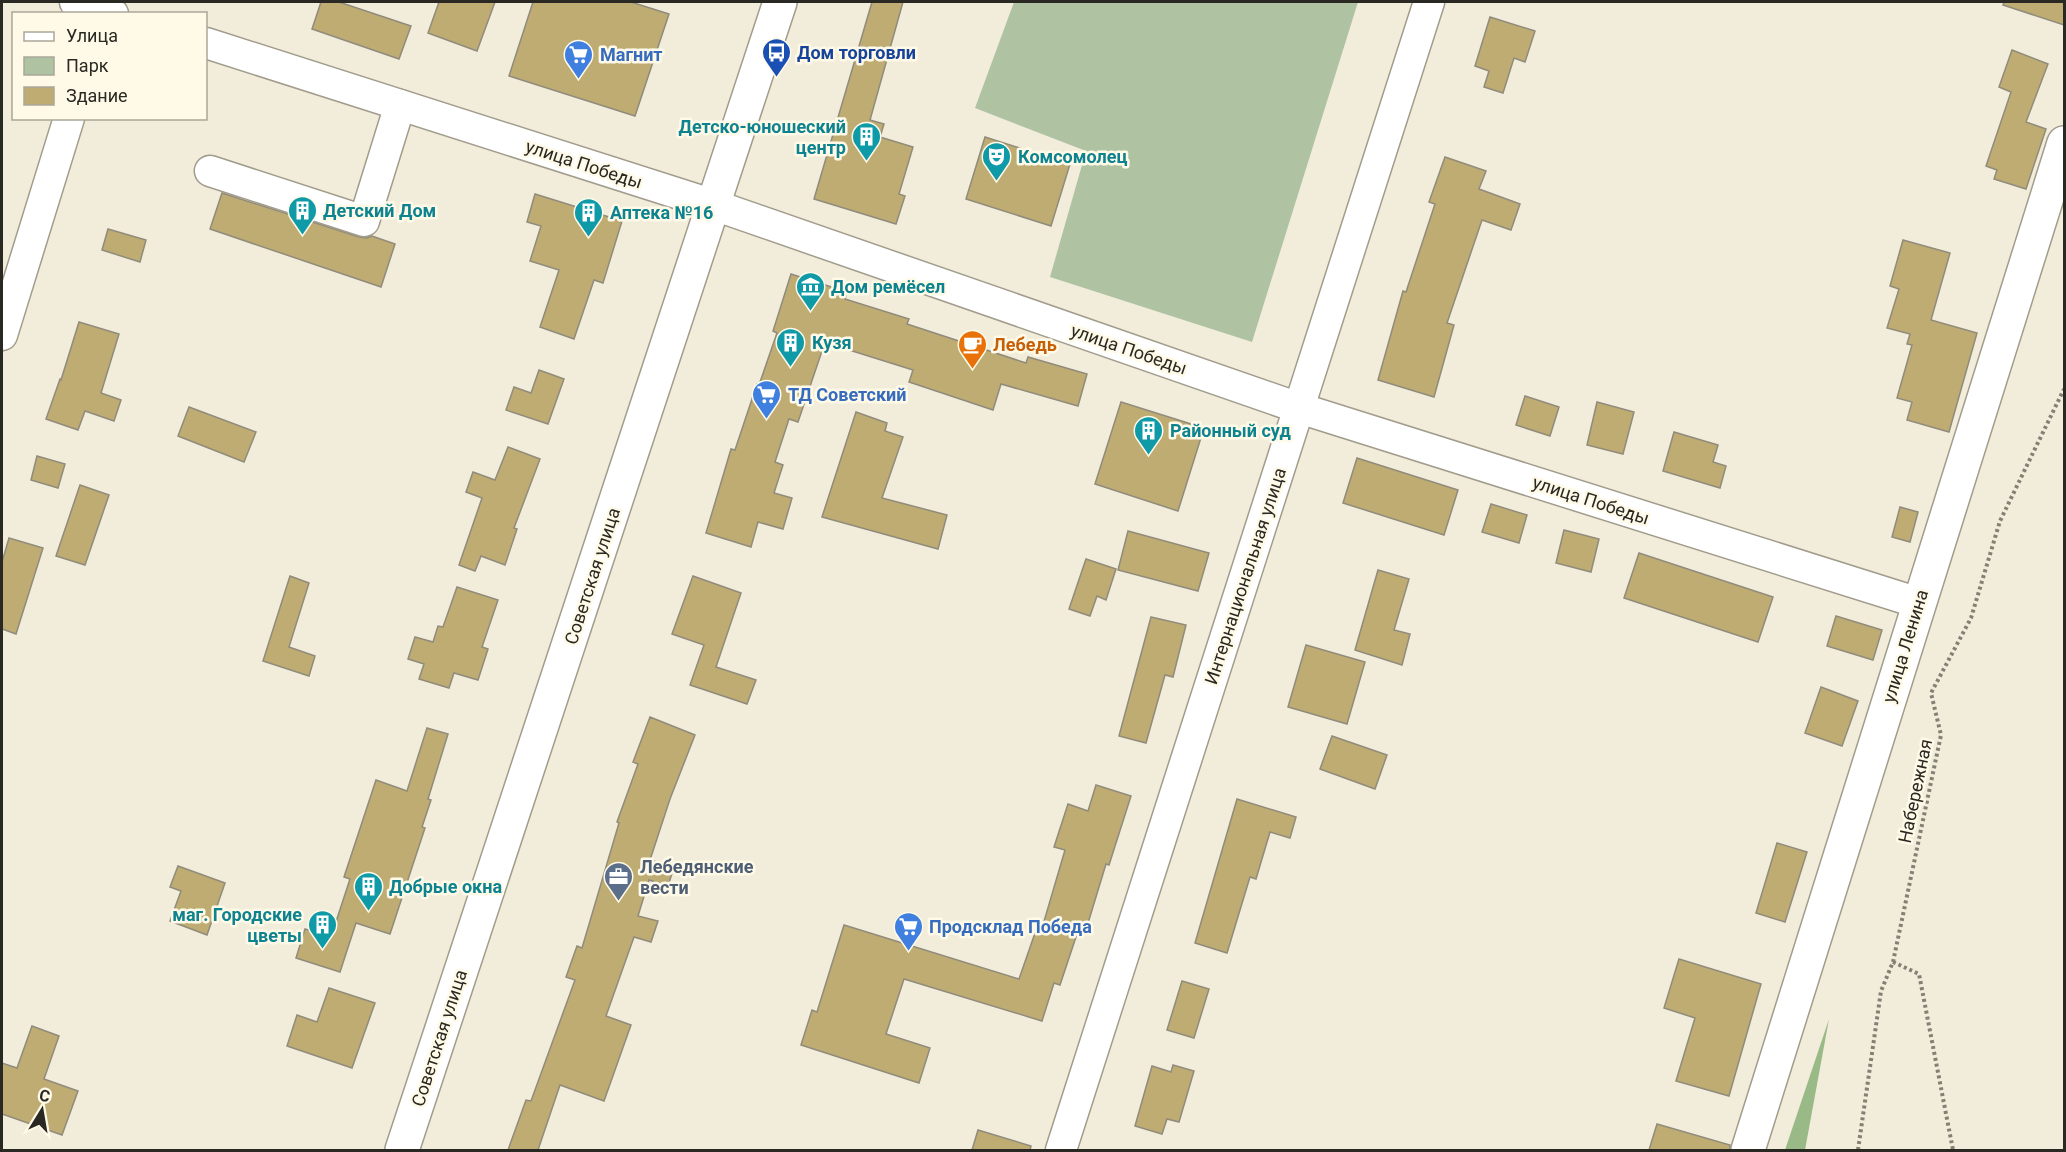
<svg xmlns="http://www.w3.org/2000/svg" width="2066" height="1152" viewBox="0 0 2066 1152" font-family="Roboto,sans-serif">
<rect width="100%" height="100%" fill="#f2ecdb"/>
<polygon fill="#afc3a3" points="1014,2 1358,2 1252,342 1050,277 1086,151 975,108"/>
<polygon fill="#99b987" points="1829,1019 1805,1150 1785,1150"/>
<g fill="#beac73" stroke="#908b7b" stroke-width="1.5">
<polygon points="321,2 339,2 411,26 399,59 312,29"/>
<polygon points="439,2 495,2 477,51 428,33"/>
<polygon points="533,2 631,2 669,14 635,116 509,76"/>
<polygon points="872,2 903,2 870,120 884,124 880,137 913,147 899,194 905,196 896,224 814,199"/>
<polygon points="2004,2 2064,2 2064,25 2003,5"/>
<polygon points="1490,17 1535,31 1525,62 1514,58 1503,93 1484,87 1489,71 1475,66"/>
<polygon points="2012,50 2048,64 2026,122 2046,129 2026,189 1994,179 1997,170 1986,166 2011,92 1999,87"/>
<polygon points="985,137 1070,164 1051,226 966,199"/>
<polygon points="1445,157 1486,171 1479,189 1520,204 1511,230 1482,220 1447,323 1454,325 1434,397 1378,380 1403,291 1406,292 1435,204 1429,202"/>
<polygon points="222,193 359,237 367,238 372,236 395,244 381,287 210,229"/>
<polygon points="535,194 622,221 603,283 594,280 574,339 540,327 559,270 530,261 541,226 527,222"/>
<polygon points="108,229 146,240 140,262 102,250"/>
<polygon points="1903,240 1950,253 1931,320 1977,333 1949,432 1907,420 1912,402 1897,398 1912,345 1907,344 1910,334 1887,328 1899,289 1890,286"/>
<polygon points="791,274 847,292 845,299 909,319 907,324 1026,363 1028,357 1087,374 1078,406 1001,384 993,410 909,382 913,370 830,344 829,349 823,348 798,422 789,419 775,462 783,465 774,493 792,498 783,529 758,522 751,547 706,533 731,449 735,450 757,384 759,385 777,333 773,331"/>
<polygon points="79,322 119,334 101,393 121,400 114,421 85,411 78,430 46,419 60,379 61,380"/>
<polygon points="539,370 564,379 548,424 506,410 514,387 531,393"/>
<polygon points="1525,396 1559,407 1550,436 1516,425"/>
<polygon points="1121,402 1204,428 1178,511 1095,484"/>
<polygon points="1597,402 1634,412 1623,454 1587,445"/>
<polygon points="189,407 256,432 244,462 178,436"/>
<polygon points="856,412 887,423 885,431 903,437 882,498 947,515 938,549 822,517"/>
<polygon points="1674,432 1718,445 1713,462 1726,466 1720,488 1663,471"/>
<polygon points="508,447 540,459 514,528 517,529 505,565 481,556 475,571 459,565 482,498 466,492 473,472 495,480"/>
<polygon points="37,456 65,464 58,488 31,480"/>
<polygon points="1357,458 1458,490 1444,535 1343,503"/>
<polygon points="80,485 109,495 85,565 56,556"/>
<polygon points="1491,504 1527,515 1519,543 1482,532"/>
<polygon points="1900,507 1918,512 1910,542 1892,537"/>
<polygon points="1564,530 1599,539 1591,572 1556,563"/>
<polygon points="1128,531 1209,553 1198,591 1118,570"/>
<polygon points="9,538 43,548 16,634 2,629 2,562"/>
<polygon points="1639,553 1773,597 1758,642 1624,598"/>
<polygon points="1086,559 1116,569 1106,600 1097,596 1090,616 1069,609"/>
<polygon points="1378,570 1409,579 1394,630 1410,634 1402,665 1355,650"/>
<polygon points="290,576 309,583 289,647 315,656 309,676 263,661"/>
<polygon points="693,576 741,593 716,667 756,680 747,704 690,685 704,645 672,634"/>
<polygon points="457,587 498,600 482,647 488,649 478,680 454,673 449,688 419,679 424,664 408,659 415,637 433,642 438,626 443,627"/>
<polygon points="1836,616 1882,630 1873,660 1827,646"/>
<polygon points="1151,617 1186,625 1173,677 1165,675 1146,743 1119,736"/>
<polygon points="1306,645 1365,662 1347,724 1288,707"/>
<polygon points="1821,687 1858,701 1842,746 1805,733"/>
<polygon points="650,717 695,735 670,799 650,860 674,867 668,886 649,880 638,916 658,921 651,942 634,937 606,1016 631,1025 604,1101 560,1085 538,1150 508,1150 526,1100 531,1101 575,980 566,977 577,946 582,948 619,823 617,822 638,764 633,762"/>
<polygon points="427,728 448,734 428,799 431,800 422,827 425,828 390,934 356,923 340,972 296,958 305,929 331,937 350,879 344,877 376,780 407,791"/>
<polygon points="1332,736 1387,755 1375,789 1320,769"/>
<polygon points="1096,785 1131,796 1109,865 1106,864 1085,933 1078,931 1060,985 1054,983 1042,1021 904,979 886,1034 930,1048 919,1083 801,1045 812,1010 817,1012 844,925 1019,979 1035,933 1040,935 1065,850 1054,847 1068,804 1088,811"/>
<polygon points="1237,799 1296,817 1290,838 1270,832 1256,879 1250,877 1227,953 1195,943"/>
<polygon points="1777,843 1807,852 1785,922 1756,913"/>
<polygon points="178,866 225,883 207,935 170,921 181,891 170,887"/>
<polygon points="1679,959 1761,984 1729,1096 1676,1081 1695,1018 1664,1008"/>
<polygon points="1182,981 1209,989 1194,1038 1167,1030"/>
<polygon points="329,988 375,1003 352,1068 287,1046 297,1015 317,1022"/>
<polygon points="32,1026 59,1036 44,1079 78,1091 62,1135 2,1114 2,1063 17,1068"/>
<polygon points="1173,1065 1194,1071 1179,1122 1167,1119 1162,1134 1135,1126 1152,1066 1171,1072"/>
<polygon points="1657,1124 1730,1145 1730,1150 1649,1150"/>
<polygon points="978,1130 1031,1146 1030,1150 972,1150"/>
</g>
<g fill="none" stroke-linecap="round" stroke-linejoin="round">
<defs>
<g id="minor">
<polyline points="75,2 113,14"/>
<polyline points="206,43 714,205 1299,408 1919,603"/>
<polyline points="210,171 364,221 400,105"/>
<polyline points="2,335 69,118"/>
<polyline points="1061,1150 1429,2"/>
</g>
<g id="major">
<polyline points="402,1150 780,2"/>
<polyline points="1748,1150 2064,143"/>
</g>
</defs>
<use href="#minor" stroke="#a19c8c" stroke-width="33"/>
<use href="#major" stroke="#a19c8c" stroke-width="36"/>
<g stroke="#848075" stroke-width="4" stroke-dasharray="3 3" stroke-linecap="butt">
<polyline points="1893,962 1919,974 1953,1150"/>
<polyline points="1858,1150 1881,991 1893,962 1941,735 1931,693 1971,618 2000,521 2064,389"/>
</g>
<use href="#minor" stroke="#fff" stroke-width="30"/>
<use href="#major" stroke="#fff" stroke-width="33"/>
</g>
<defs>
<symbol id="bus-pin" viewBox="-11 -11 22 30"><path d="M0 17L-7.5 6A9.5 9.5 0 1 1 7.5 6Z" fill="#1a4fb4" stroke="#fffae8"/><path d="M-5-6H5V4H4V6H2V4H-2V6H-4V4H-5ZM-3.5-4V0h7V-4ZM-3.5 1.2v1.5H-2V1.2ZM2 1.2v1.5H3.5V1.2Z" fill="#fff"/></symbol>
<symbol id="supermarket-pin" viewBox="-11 -11 22 30"><path d="M0 17L-7.5 6A9.5 9.5 0 1 1 7.5 6Z" fill="#3f7fe0" stroke="#fffae8"/><path d="M-6-5.5h2.5l.6 2H6L4.5 2H-2.5L-4.4-4H-6ZM-1.5 3.2a1.3 1.3 0 1 0 .1 0ZM3 3.2a1.3 1.3 0 1 0 .1 0Z" fill="#fff"/></symbol>
<symbol id="building-pin" viewBox="-11 -11 22 30"><path d="M0 17L-7.5 6A9.5 9.5 0 1 1 7.5 6Z" fill="#0f9aa8" stroke="#fffae8"/><path d="M-4-6H4V6H1V3H-1V6H-4ZM-2.5-4.3h1.7v1.8h-1.7ZM.8-4.3h1.7v1.8H.8ZM-2.5-1h1.7V.8h-1.7ZM.8-1h1.7V.8H.8Z" fill="#fff"/></symbol>
<symbol id="theatre-pin" viewBox="-11 -11 22 30"><path d="M0 17L-7.5 6A9.5 9.5 0 1 1 7.5 6Z" fill="#0f9aa8" stroke="#fffae8"/><path d="M-5-5.5Q0-4 5-5.5V0Q5 5 0 6Q-5 5-5 0ZM-3.3-2.5H-1v1.5H-3.3ZM1-2.5H3.3v1.5H1ZM-2.8 1Q0 5.5 2.8 1Z" fill="#fff"/></symbol>
<symbol id="museum-pin" viewBox="-11 -11 22 30"><path d="M0 17L-7.5 6A9.5 9.5 0 1 1 7.5 6Z" fill="#0f9aa8" stroke="#fffae8"/><path d="M0-6L6-3V-2H-6V-3ZM-5-1h2V3h-2ZM-1-1h2V3h-2ZM3-1h2V3H3ZM-6 4H6V6H-6Z" fill="#fff"/></symbol>
<symbol id="cafe-pin" viewBox="-11 -11 22 30"><path d="M0 17L-7.5 6A9.5 9.5 0 1 1 7.5 6Z" fill="#e8710a" stroke="#fffae8"/><path d="M-5.5-4.5H6V0H3Q3 3.5 0 3.5H-2.5Q-5.5 3.5-5.5 0ZM3-3.2v2h1.7v-2ZM-6 4.5H4V6H-6Z" fill="#fff"/></symbol>
<symbol id="office-pin" viewBox="-11 -11 22 30"><path d="M0 17L-7.5 6A9.5 9.5 0 1 1 7.5 6Z" fill="#5c6f8a" stroke="#fffae8"/><path d="M-6-3h4V-5.5h4V-3h4V5H-6ZM-1-4.5V-3h2v-1.5ZM-6 0V1H6V0Z" fill="#fff"/></symbol>
</defs>
<g fill-rule="evenodd">
<use href="#bus-pin" x="760" y="36" width="33" height="45"/>
<use href="#supermarket-pin" x="562" y="38" width="33" height="45"/>
<use href="#building-pin" x="850" y="120" width="33" height="45"/>
<use href="#theatre-pin" x="980" y="140" width="33" height="45"/>
<use href="#building-pin" x="286" y="194" width="33" height="45"/>
<use href="#building-pin" x="572" y="196" width="33" height="45"/>
<use href="#museum-pin" x="794" y="270" width="33" height="45"/>
<use href="#building-pin" x="774" y="326" width="33" height="45"/>
<use href="#cafe-pin" x="956" y="328" width="33" height="45"/>
<use href="#supermarket-pin" x="750" y="378" width="33" height="45"/>
<use href="#building-pin" x="1132" y="414" width="33" height="45"/>
<use href="#office-pin" x="602" y="860" width="33" height="45"/>
<use href="#building-pin" x="352" y="870" width="33" height="45"/>
<use href="#building-pin" x="306" y="908" width="33" height="45"/>
<use href="#supermarket-pin" x="892" y="910" width="33" height="45"/>
</g>
<g text-anchor="middle" dominant-baseline="central" stroke-width="5" stroke-linejoin="round" paint-order="stroke">
<g font-size="18" font-weight="bold" fill="#164399" stroke="#fffae8" text-anchor="start">
<text x="797" y="52">Дом торговли</text>
</g>
<g font-size="18" font-weight="bold" fill="#366cbe" stroke="#fffae8" text-anchor="start">
<text x="600" y="54">Магнит</text>
<text x="788" y="394">ТД Советский</text>
<text x="929" y="926">Продсклад Победа</text>
</g>
<g font-size="18" font-weight="bold" fill="#0d838f" stroke="#fffae8" text-anchor="start">
<text x="846" y="126" text-anchor="end">Детско-юношеский<tspan x="846" dy="21">центр</tspan></text>
<text x="1018" y="156">Комсомолец</text>
<text x="323" y="210">Детский Дом</text>
<text x="610" y="212">Аптека №16</text>
<text x="831" y="286">Дом ремёсел</text>
<text x="812" y="342">Кузя</text>
<text x="1170" y="430">Районный суд</text>
<text x="389" y="886">Добрые окна</text>
<text x="302" y="914" text-anchor="end">маг. Городские<tspan x="302" dy="21">цветы</tspan></text>
</g>
<g font-size="18" fill="#2a2822" stroke="#fffae8">
<text transform="translate(584 164) rotate(18)">улица Победы</text>
<text transform="translate(1129 349) rotate(19)">улица Победы</text>
<text transform="translate(1591 500) rotate(18)">улица Победы</text>
<text transform="translate(592 576) rotate(-72)">Советская улица</text>
<text transform="translate(1245 576) rotate(-72)">Интернациональная улица</text>
<text transform="translate(1905 646) rotate(-73)">улица Ленина</text>
<text transform="translate(1915 791) rotate(-78)">Набережная</text>
<text transform="translate(439 1038) rotate(-72)">Советская улица</text>
</g>
<g font-size="18" font-weight="bold" fill="#c56008" stroke="#fffae8" text-anchor="start">
<text x="993" y="344">Лебедь</text>
</g>
<g font-size="18" font-weight="bold" fill="#4e5e75" stroke="#fffae8" text-anchor="start">
<text x="640" y="866">Лебедянские<tspan x="640" dy="21">вести</tspan></text>
</g>
</g>
<rect width="2066" height="1152" fill="none" stroke="#2a2822" stroke-width="6"/>
<rect x="12" y="12" width="195" height="108" fill="#fffae8" stroke="#aaa699" stroke-width="1.5"/>
<rect x="24" y="32" width="30" height="9" fill="#ffffff" stroke="#aaa699" stroke-width="1.5"/>
<text x="66" y="42" font-size="18" fill="#2a2822">Улица</text>
<rect x="24" y="57" width="30" height="18" fill="#afc3a3" stroke="#aaa699" stroke-width="1.5"/>
<text x="66" y="72" font-size="18" fill="#2a2822">Парк</text>
<rect x="24" y="87" width="30" height="18" fill="#beac73" stroke="#aaa699" stroke-width="1.5"/>
<text x="66" y="102" font-size="18" fill="#2a2822">Здание</text>
<g transform="translate(42 1110) rotate(11)" stroke="#fffae8" stroke-width="4.5" paint-order="stroke">
<path d="M0-4.5L10 22L0 15L-10 22Z" fill="#2a2822"/>
<text y="-9" font-size="16" font-weight="bold" text-anchor="middle" fill="#2a2822">С</text>
</g>
</svg>
